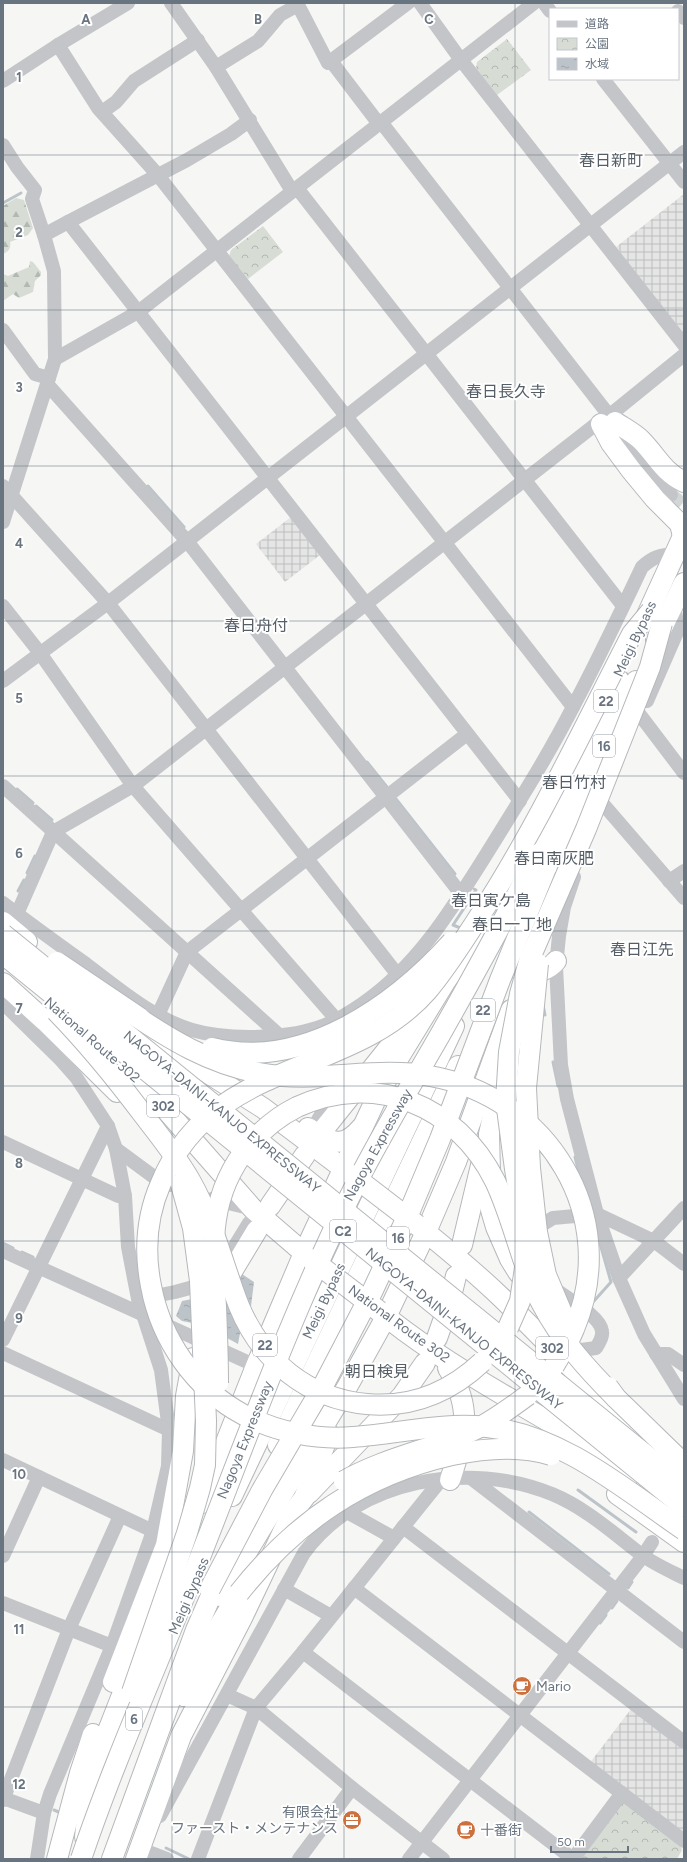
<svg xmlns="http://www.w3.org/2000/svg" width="687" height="1862" viewBox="0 0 687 1862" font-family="Figtree,'Noto Sans JP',sans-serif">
<defs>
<pattern id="industrial-grid" width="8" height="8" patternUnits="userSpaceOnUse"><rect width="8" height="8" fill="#e4e5e4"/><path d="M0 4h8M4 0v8" fill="none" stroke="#bdbebe"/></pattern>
<pattern id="forest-firs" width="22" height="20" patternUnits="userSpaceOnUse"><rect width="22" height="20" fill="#d7ddd5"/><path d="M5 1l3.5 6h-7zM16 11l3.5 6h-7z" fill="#b2b8b2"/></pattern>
<pattern id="park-crowns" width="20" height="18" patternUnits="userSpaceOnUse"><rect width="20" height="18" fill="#d7ddd5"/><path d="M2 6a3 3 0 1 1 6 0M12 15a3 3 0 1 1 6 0" fill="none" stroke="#b2b8b2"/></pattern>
<pattern id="water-ripples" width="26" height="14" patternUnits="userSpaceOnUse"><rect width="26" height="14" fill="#bdc4c9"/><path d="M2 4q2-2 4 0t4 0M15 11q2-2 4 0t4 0" fill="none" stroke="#9ea4a9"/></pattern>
</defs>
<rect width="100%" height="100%" fill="#f6f6f4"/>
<g fill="url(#industrial-grid)">
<polygon points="684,194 684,335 616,247"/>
<polygon points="291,517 320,555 285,582 256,544"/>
<polygon points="631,1709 684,1750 684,1837 589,1764"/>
</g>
<g fill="url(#forest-firs)">
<path d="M16,198l8,2 9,28 -5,7 -18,7c1,7 -1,9 -7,12v-48z"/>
<polygon points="30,261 33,262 41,272 41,275 35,281 33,292 19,298 13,294 3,301 3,274 8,276 29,267"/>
</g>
<g fill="url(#park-crowns)">
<polygon points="507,39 531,70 497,95 476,68 477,62"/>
<polygon points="263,226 283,252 248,279 229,256 231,250"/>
<polygon points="622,1802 681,1847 682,1850 677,1859 582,1859 579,1857"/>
</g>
<g fill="url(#water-ripples)">
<polygon points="239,1272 254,1282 250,1314 245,1307 238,1344 218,1333 215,1309"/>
<polygon points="202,1297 197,1324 182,1321 176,1316 182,1301"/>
</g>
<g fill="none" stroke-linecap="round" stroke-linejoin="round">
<g stroke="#bdc4c9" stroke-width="3">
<polyline points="3,203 21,193"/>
<polyline points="148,486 184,527"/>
<polyline points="367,762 387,787"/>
<polyline points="17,789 33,803"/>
<polyline points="396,799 455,874"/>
<polyline points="36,806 52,820"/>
<polyline points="27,873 35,856"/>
<polyline points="18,891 24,880"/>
<polyline points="463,929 453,925 476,890 474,889"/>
<polyline points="543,1005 545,1015"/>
<polyline points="553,1062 558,1086"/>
<polyline points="575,1157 582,1185"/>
<polyline points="3,1243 13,1248"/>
<polyline points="22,1252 33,1257"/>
<polyline points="594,1301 611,1282 599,1240"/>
<polyline points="578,1490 636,1532"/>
<polyline points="529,1512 609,1574"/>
<polyline points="628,1588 632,1582"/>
<polyline points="612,1608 617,1601"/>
<polyline points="600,1623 606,1615"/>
<polyline points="54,1810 61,1813"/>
<polyline points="166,1848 189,1859"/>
</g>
<polyline stroke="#d3d6d7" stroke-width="14" stroke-dasharray="14 7" stroke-linecap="butt" points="671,495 684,506"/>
<defs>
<g id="highway">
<path d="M615,422c9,6 19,11 26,18 16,16 21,31 43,42"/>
<polyline points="601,424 611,443 631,470 655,499 680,524 683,536"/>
<polyline points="642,626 684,534"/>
<polyline points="656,640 684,583"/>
<polyline points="577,770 619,680"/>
<polyline points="527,868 579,758"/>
<polyline points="541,884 636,681"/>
<polyline points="3,922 27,942"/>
<path d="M523,975c12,-2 25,-4 33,-14"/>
<polyline points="3,983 45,1021 117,1092"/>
<polyline points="137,1028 263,1108 352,1175"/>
<polyline points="94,1039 135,1077 161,1104 253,1209 311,1259"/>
<polyline points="500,1085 489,1134 491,1210 496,1227 510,1259 518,1272 532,1289"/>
<path d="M308,1128c21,13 34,23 53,0"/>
<polyline points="323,1130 408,1024"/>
<polyline points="270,1206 305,1155"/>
<path d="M417,1225c30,24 59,48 87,75 55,54 107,110 165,162"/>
<polyline points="462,1245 482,1161"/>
<polyline points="222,1288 257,1230"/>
<path d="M379,1311c40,33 85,61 128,86 42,25 85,48 123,78"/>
<polyline points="437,1338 449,1304 456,1276"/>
<path d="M448,1368c26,43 16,68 2,112"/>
<polyline points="278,1445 458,1066"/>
<polyline points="309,1493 402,1396 425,1363"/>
<polyline points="617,1494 684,1542"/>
<polyline points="232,1496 454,1026"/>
<polyline points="202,1503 256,1366 304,1253 375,1101 396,1062 445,982 515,884"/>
<polyline points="220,1596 346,1389 386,1317 426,1232 456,1162 511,1010"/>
<polyline points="113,1682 166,1545 183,1451 186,1396 193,1358"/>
<polyline points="184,1696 203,1653 239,1593"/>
<polyline points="85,1837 90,1790 108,1731 133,1667"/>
<polyline points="57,1859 80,1773 93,1734"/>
<polyline points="112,1859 196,1630 221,1573"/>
<polyline points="136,1859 181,1736 242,1618 291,1515 304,1498 329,1434"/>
</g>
</defs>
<use href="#highway" stroke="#b5b8bb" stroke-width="22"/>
<g stroke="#c3c5c8" stroke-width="14">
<polyline points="171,3 216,67 292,191"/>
<polyline points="297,3 328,63 408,3"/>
<polyline points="420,3 461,60 684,345"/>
<polyline points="544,3 550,11"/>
<polyline points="678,11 684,18"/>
<polyline points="58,45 98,108 157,174 573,707"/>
<polyline points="331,61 379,124"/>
<polyline points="216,67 258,41 280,15 298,5"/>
<polyline points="603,79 684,182"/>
<polyline points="3,81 58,45 128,3"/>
<polyline points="102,112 116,102 134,81 198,40"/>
<polyline points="250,120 231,134 187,160 68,222 520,801"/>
<polyline points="381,122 671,495"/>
<polyline points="3,145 17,167 35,190 32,199 44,235"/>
<polyline points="297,188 623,606"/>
<polyline points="3,330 35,374 49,378"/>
<polyline points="55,359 138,312 534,3"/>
<polyline points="47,384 187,541 461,894"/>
<polyline points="610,415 684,355"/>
<polyline points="3,486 108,603 397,974"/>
<polyline points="3,522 55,359 54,271 44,235 68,222"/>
<polyline points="3,606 40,653 133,786 336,1019"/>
<polyline points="3,681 108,603 684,152"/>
<polyline points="647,701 678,630 674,604"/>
<polyline points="640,715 684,773"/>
<polyline points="3,786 279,1035"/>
<polyline points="603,804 684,898"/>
<polyline points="574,877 564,907 559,936 556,966 561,1065 567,1099 597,1214 619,1278 644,1334 684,1399"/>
<polyline points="669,881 684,871"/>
<path d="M3,903c27,21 55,41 83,61 33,25 67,54 106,66 34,10 92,9 125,-2 16,-5 32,-15 45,-24 54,-37 88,-92 122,-146 31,-50 63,-100 90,-153 24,-45 46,-92 68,-138 11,-10 18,-12 33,-13"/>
<polyline points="17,914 53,832 133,786 600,421"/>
<polyline points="3,1003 61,1060 76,1077 108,1126 116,1149 125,1196 128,1247 138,1299 161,1370 169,1430 168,1466 153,1531 112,1646 50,1794 44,1813 37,1859"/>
<polyline points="158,1015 187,952 467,734"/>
<polyline points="315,1125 326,1106 328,1090"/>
<polyline points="3,1142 118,1196 125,1196"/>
<polyline points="116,1149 154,1177 170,1185"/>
<polyline points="212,1199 253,1209"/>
<polyline points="533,1235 540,1226 553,1218 597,1214 654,1241 684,1264"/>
<polyline points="3,1251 256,1366"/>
<polyline points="222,1267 249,1223"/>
<polyline points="619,1278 684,1208"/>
<path d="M551,1286c13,11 49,29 51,45 1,6 -3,12 -6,17l-15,2"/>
<polyline points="145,1298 175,1292 208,1283"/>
<polyline points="3,1340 108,1126"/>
<polyline points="3,1353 169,1430"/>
<polyline points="656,1354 668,1354 684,1365"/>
<polyline points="3,1460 153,1531"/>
<polyline points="472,1479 684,1642"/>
<polyline points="347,1512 394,1538"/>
<polyline points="403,1527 684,1742"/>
<polyline points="3,1556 39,1477"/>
<polyline points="354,1588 684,1841"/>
<polyline points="284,1589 331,1616"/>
<polyline points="3,1603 112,1646"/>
<polyline points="303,1652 573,1859"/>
<polyline points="227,1695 256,1708 352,1788 443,1859"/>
<polyline points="3,1798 44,1813"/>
<polyline points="3,1800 69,1629 120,1516"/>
<path d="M160,1816l144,-263c54,-74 165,-93 248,-59 34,14 61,39 90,61 12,9 28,16 42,23"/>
<polyline points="146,1851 167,1859"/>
<polyline points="198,1859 256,1708 303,1652 440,1481"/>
<polyline points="299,1859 352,1788"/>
<polyline points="409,1859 643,1556 652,1542"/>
<polyline points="573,1859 622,1793"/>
</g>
<use href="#highway" stroke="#fff" stroke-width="20"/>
<defs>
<g id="highway-bridge">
<path d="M651,611l-19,23c-50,97 -97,198 -157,289 -15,23 -30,47 -48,68 -76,87 -214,66 -266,192 -14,32 -17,68 -10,103 10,54 44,103 93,129 33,17 72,25 109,22 45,-3 88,-15 134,-10 75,8 137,62 197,103"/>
<polyline points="3,934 684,1486"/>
<polyline points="3,954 684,1507"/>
<polyline points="57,962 140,1018"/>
<polyline points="538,964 526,1088 530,1168 537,1232 546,1275 568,1327"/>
<path d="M56,1011c31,32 59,66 86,102 17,22 35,44 49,69 22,39 32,83 48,124 22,54 69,93 128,98 44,4 83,-12 115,-42"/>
<path d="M128,1011c41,28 82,53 131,62 57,11 115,-7 171,3 118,21 192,140 144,253 -5,13 -13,25 -20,37"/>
<path d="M212,1048c91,23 182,-42 240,-106"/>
<polyline points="352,1175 417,1225"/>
<polyline points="311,1259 379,1311"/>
<polyline points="508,1328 520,1301 526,1261 526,1237 515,1169 506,1101 509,1052 520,994 530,958 586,829 650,667 662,623"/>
<path d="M218,1383c0,-26 -1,-51 -2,-76 -4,-62 -8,-113 34,-163 13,-15 29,-28 47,-37 78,-36 160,-2 198,74 19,40 26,84 47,123 19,36 45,65 74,94"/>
<polyline points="608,1387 616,1398 684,1464"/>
<path d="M344,1481c40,-23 86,-31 128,-50 20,-9 38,-23 56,-36"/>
<polyline points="210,1589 262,1490 323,1386 372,1292 408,1215 440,1139 500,980 546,868"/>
<path d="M239,1593c56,-71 124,-118 213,-138 33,-7 67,-10 99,0"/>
<polyline points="132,1692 187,1533 200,1488 205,1465 206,1421 200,1281 193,1228 181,1184"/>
<path d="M81,1859c32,-95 73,-186 110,-279 51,-128 96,-257 157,-380 28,-57 61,-111 92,-165 34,-60 67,-120 98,-181"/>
</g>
</defs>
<use href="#highway-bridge" stroke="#b5b8bb" stroke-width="22" stroke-linecap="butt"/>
<use href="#highway-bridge" stroke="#fff" stroke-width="20"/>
</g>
<path fill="none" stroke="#697481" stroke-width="1" stroke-opacity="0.55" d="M172,3v1856M344,3v1856M515,3v1856M3,155h681M3,310h681M3,466h681M3,621h681M3,776h681M3,931h681M3,1086h681M3,1241h681M3,1396h681M3,1552h681M3,1707h681"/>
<defs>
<symbol id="cafe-disc" viewBox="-11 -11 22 22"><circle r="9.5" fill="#cc703e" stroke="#fff"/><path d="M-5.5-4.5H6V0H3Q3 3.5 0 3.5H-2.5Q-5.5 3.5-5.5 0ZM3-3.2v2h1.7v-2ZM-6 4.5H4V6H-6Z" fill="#fff"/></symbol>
<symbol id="office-disc" viewBox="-11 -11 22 22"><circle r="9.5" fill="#cc703e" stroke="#fff"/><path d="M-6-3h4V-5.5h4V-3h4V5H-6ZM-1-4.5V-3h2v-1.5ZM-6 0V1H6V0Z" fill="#fff"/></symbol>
</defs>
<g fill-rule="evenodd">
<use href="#cafe-disc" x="511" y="1675" width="22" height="22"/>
<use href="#office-disc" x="341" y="1809" width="22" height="22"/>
<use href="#cafe-disc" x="455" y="1819" width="22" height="22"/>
</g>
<g text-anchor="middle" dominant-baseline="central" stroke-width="4" stroke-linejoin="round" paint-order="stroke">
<g fill="#fff" stroke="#969ea7" stroke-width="1">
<rect x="594" y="690" width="24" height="22" rx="3"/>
<rect x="593" y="735" width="22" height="22" rx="3"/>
<rect x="471" y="999" width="24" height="22" rx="3"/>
<rect x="147" y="1095" width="32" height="22" rx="3"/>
<rect x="330" y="1220" width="26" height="22" rx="3"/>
<rect x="387" y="1227" width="22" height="22" rx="3"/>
<rect x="253" y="1334" width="24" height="22" rx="3"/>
<rect x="536" y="1337" width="32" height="22" rx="3"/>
<rect x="126" y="1708" width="16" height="22" rx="3"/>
</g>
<g font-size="13" font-weight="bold" fill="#697481">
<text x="606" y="701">22</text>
<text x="604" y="746">16</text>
<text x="483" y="1010">22</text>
<text x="163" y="1106">302</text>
<text x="343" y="1231">C2</text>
<text x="398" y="1238">16</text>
<text x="265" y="1345">22</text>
<text x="552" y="1348">302</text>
<text x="134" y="1719">6</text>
</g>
<g font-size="14" fill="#697481" stroke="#fff">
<text transform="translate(635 639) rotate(-65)">Meigi Bypass</text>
<text transform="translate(92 1040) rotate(41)">National Route 302</text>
<text transform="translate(222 1112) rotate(39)">NAGOYA-DAINI-KANJO EXPRESSWAY</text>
<text transform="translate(378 1145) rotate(-61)">Nagoya Expressway</text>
<text transform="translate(324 1301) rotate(-65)">Meigi Bypass</text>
<text transform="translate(399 1324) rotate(36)">National Route 302</text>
<text transform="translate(464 1329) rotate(39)">NAGOYA-DAINI-KANJO EXPRESSWAY</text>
<text transform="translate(245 1440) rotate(-68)">Nagoya Expressway</text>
<text transform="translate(189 1596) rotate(-67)">Meigi Bypass</text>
</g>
<g font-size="14" fill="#697481" stroke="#fff" text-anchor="start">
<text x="536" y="1686">Mario</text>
<text x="338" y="1812" text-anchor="end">有限会社<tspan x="338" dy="16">ファースト・メンテナンス</tspan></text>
<text x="480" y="1830">十番街</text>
</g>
<g font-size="16" fill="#565e67" stroke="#fff">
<text x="611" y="160">春日新町</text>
<text x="506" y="391">春日長久寺</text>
<text x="256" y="625">春日舟付</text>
<text x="574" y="782">春日竹村</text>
<text x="554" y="858">春日南灰肥</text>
<text x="491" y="900">春日寅ケ島</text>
<text x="512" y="924">春日一丁地</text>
<text x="642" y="949">春日江先</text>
<text x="377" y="1371">朝日検見</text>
</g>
</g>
<g font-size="13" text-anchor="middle" font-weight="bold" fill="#697481" stroke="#fff" stroke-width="4" stroke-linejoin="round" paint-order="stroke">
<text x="86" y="24">A</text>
<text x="258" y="24">B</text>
<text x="429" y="24">C</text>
<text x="19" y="82">1</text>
<text x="19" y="237">2</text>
<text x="19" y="392">3</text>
<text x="19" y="548">4</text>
<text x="19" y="703">5</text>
<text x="19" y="858">6</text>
<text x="19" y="1013">7</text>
<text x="19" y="1168">8</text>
<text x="19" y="1323">9</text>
<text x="19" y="1479">10</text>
<text x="19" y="1634">11</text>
<text x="19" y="1789">12</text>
</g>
<rect width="687" height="1862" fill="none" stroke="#697481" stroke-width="8"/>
<rect x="549" y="8" width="130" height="72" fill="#ffffff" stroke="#c3c7cd"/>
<rect x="557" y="21" width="20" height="6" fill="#c3c5c8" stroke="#c3c7cd"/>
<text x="585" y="28" font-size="12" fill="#697481">道路</text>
<rect x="557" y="38" width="20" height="12" fill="url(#park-crowns)" stroke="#c3c7cd"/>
<text x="585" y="48" font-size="12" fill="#697481">公園</text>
<rect x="557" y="58" width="20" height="12" fill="url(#water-ripples)" stroke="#c3c7cd"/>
<text x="585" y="68" font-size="12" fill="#697481">水域</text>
<path d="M551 1846v6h77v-6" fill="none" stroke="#697481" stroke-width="2"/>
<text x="557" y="1846" font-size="12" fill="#697481" stroke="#ffffff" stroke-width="3" paint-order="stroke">50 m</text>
</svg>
